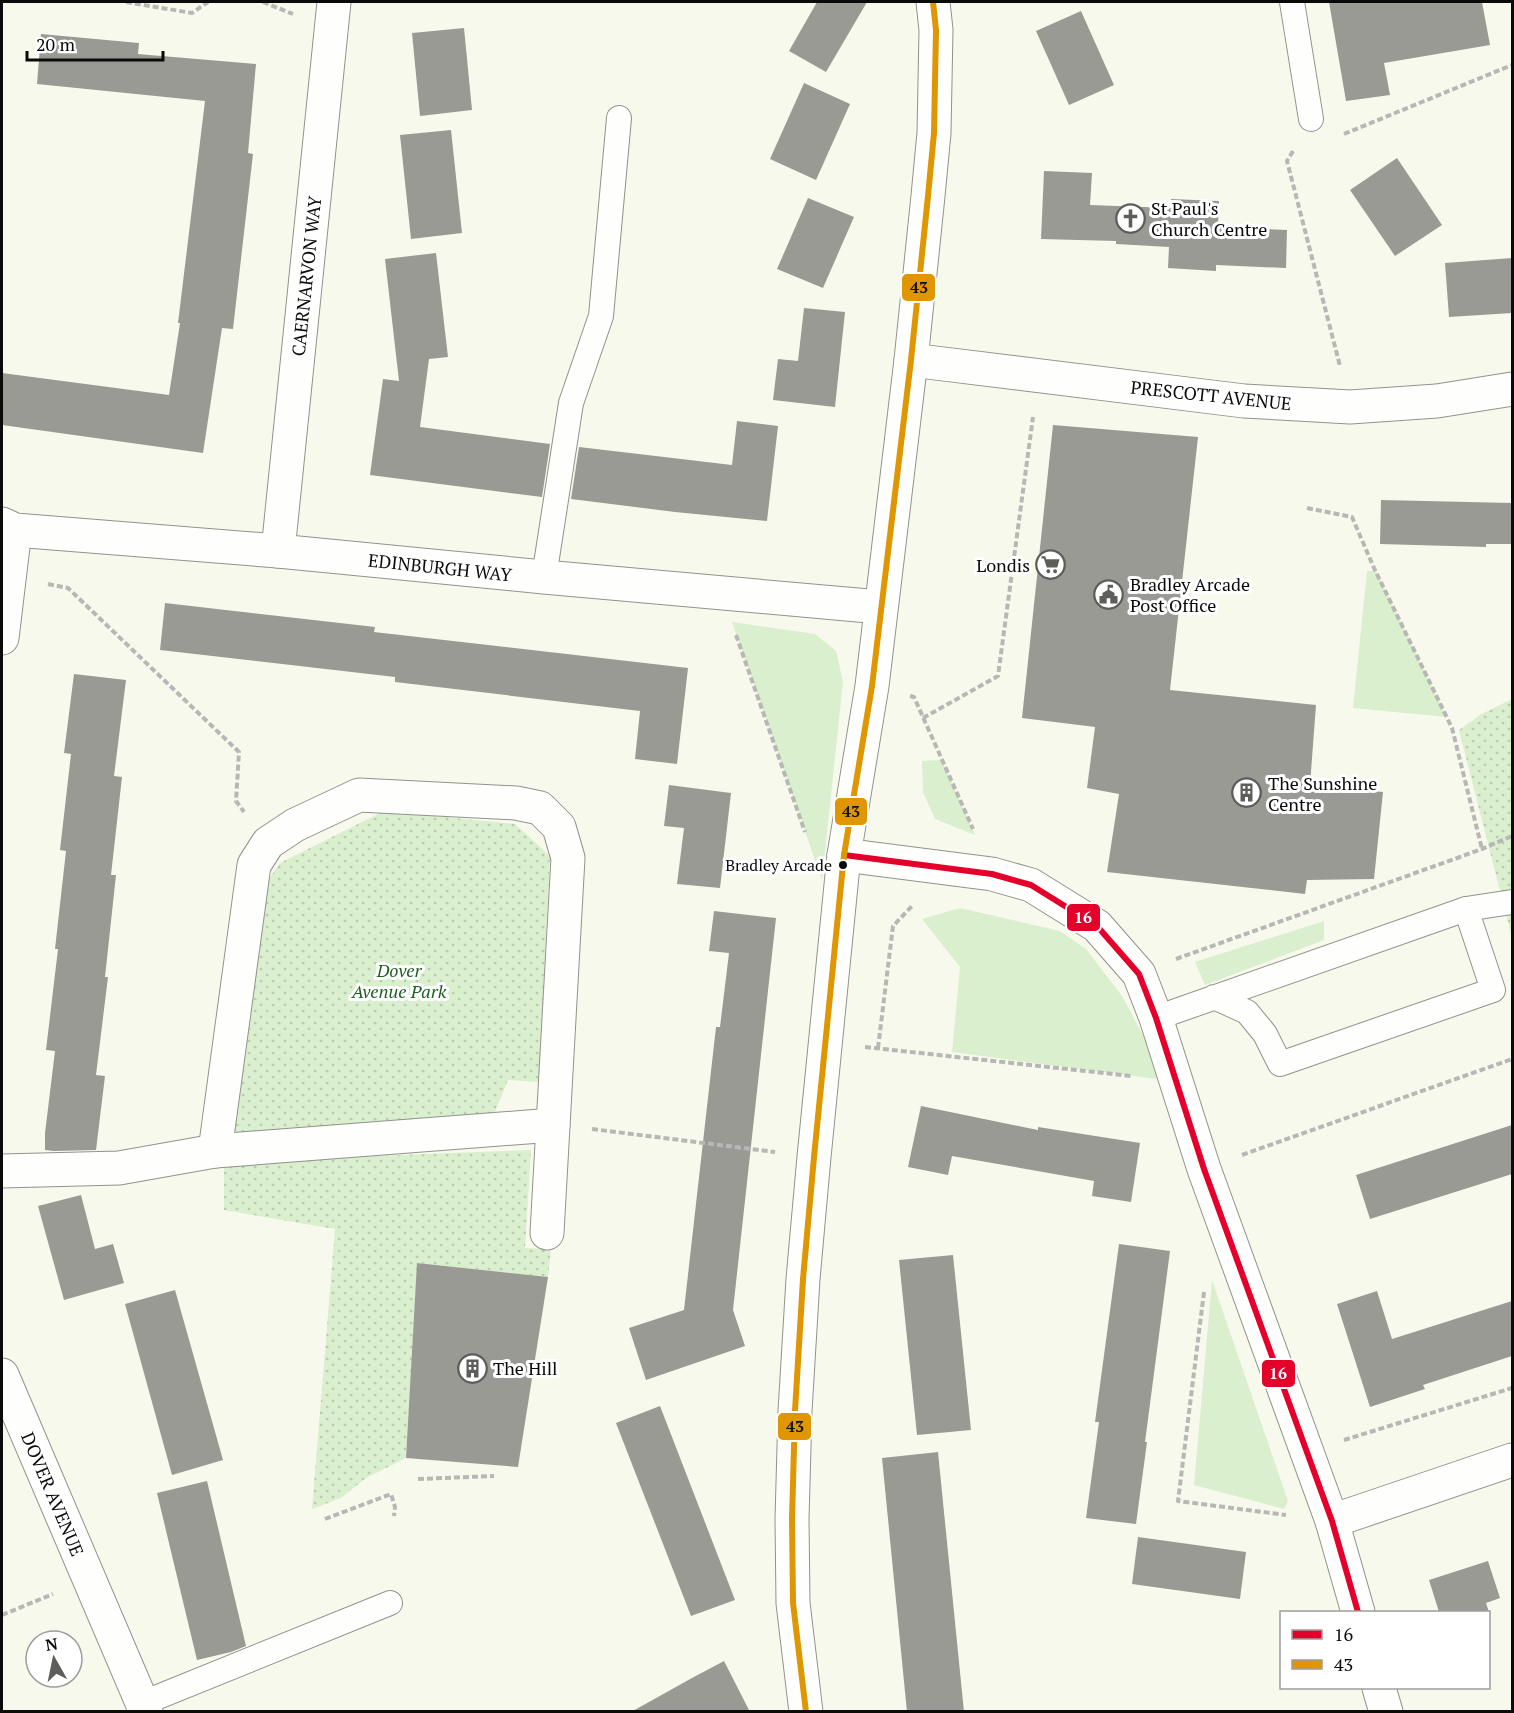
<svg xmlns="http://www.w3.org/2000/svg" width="1514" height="1713" viewBox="0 0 1514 1713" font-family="'PT Serif',serif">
<defs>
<pattern id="park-dots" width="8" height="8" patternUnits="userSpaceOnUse" patternTransform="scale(1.5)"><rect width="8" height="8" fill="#d9efcd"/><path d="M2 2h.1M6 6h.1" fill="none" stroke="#b9ccaf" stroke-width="1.8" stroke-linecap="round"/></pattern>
</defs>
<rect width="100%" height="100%" fill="#f8f9ed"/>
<g fill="#d9efcd">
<polygon points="1367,571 1376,571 1447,717 1353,708"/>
<polygon points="732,622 815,634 836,651 843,682 822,880"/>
<polygon points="942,760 975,835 935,819 923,792 922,761"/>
<polygon points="960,908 1060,931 1086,949 1122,996 1144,1037 1157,1079 952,1052 960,967 922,919"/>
<polygon points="1324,921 1324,940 1205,985 1195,962"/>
<polygon points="1212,1280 1288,1501 1284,1509 1194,1485"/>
</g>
<g fill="url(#park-dots)">
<polygon points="1512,699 1512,938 1459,730 1480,715"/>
<polygon points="384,811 515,824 550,856 539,1082 508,1080 492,1119 231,1138 267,882 280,863"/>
<polygon points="531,1150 525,1248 551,1249 548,1277 418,1263 406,1458 366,1478 341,1498 312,1509 335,1229 224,1210 224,1162"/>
</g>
<g fill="#9a9a94">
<polygon points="817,2 867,2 826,72 789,51"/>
<polygon points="1329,2 1482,2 1490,45 1384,63 1390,95 1346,101"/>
<polygon points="1081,11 1114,85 1069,105 1036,31"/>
<polygon points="464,28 472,110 420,116 412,33"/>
<polygon points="41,34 139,43 138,54 256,64 248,153 253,154 233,329 222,328 203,453 2,425 2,373 169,395 180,323 178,323 205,101 37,84"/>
<polygon points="804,83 850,104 816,180 770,159"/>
<polygon points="451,130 462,233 411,239 400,135"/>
<polygon points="1397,158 1442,225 1395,256 1350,190"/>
<polygon points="1044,171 1092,173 1090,205 1171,208 1171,199 1219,201 1218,227 1287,230 1286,268 1216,265 1216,271 1168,268 1169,247 1116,244 1116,241 1041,239"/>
<polygon points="808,198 854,217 823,288 777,269"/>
<polygon points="436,253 448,357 429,359 420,427 550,444 542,497 370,475 383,379 399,381 385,259"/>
<polygon points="1512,258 1512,313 1449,317 1445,263"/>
<polygon points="804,308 845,312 835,407 773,400 778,359 798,361"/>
<polygon points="737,421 778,426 767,521 675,512 571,499 579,447 732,465"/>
<polygon points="1053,425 1198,437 1170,690 1316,705 1310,785 1383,792 1374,879 1307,880 1305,894 1107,872 1119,794 1087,788 1095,727 1022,718"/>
<polygon points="1381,500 1512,503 1512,544 1486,544 1486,547 1380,544"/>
<polygon points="165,603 375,627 374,632 688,668 677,764 635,759 640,711 395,682 395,677 160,650"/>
<polygon points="74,674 126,680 114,776 122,777 111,875 116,875 105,977 108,977 96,1075 105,1076 96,1150 54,1151 45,1150 45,1133 55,1051 46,1050 58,949 55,949 66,851 60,850 71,754 64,753"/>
<polygon points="669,785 731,793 720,888 677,884 684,828 664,826"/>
<polygon points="714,911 776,918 733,1310 745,1346 646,1380 629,1328 684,1310 716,1027 720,1027 729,953 709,951"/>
<polygon points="921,1106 1038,1130 1038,1127 1140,1143 1131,1202 1092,1196 1094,1181 952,1156 948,1175 908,1167"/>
<polygon points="1512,1125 1512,1174 1370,1219 1356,1175"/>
<polygon points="81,1195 95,1249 113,1244 124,1283 64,1300 38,1206"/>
<polygon points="1119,1244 1170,1251 1145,1442 1147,1442 1136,1524 1086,1518 1099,1422 1095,1422"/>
<polygon points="953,1255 971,1430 917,1435 899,1260"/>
<polygon points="417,1263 548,1277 518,1467 406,1458"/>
<polygon points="175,1290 223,1460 172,1475 125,1304"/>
<polygon points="1377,1291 1392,1339 1512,1301 1512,1356 1423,1385 1425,1389 1370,1407 1337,1304"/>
<polygon points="660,1406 735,1600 691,1616 616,1423"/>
<polygon points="938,1452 964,1712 907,1712 882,1458"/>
<polygon points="207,1481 246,1646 231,1652 197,1660 157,1493"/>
<polygon points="1138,1537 1246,1552 1240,1599 1132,1584"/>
<polygon points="1488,1561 1500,1598 1486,1603 1489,1612 1439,1612 1429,1580"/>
<polygon points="724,1661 750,1712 631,1712 692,1678"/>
</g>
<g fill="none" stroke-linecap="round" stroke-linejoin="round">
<defs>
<g id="service">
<polyline points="1292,2 1311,119"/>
<polyline points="544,577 571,403 601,316 619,118"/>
<polyline points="1466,909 1512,902"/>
<polyline points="1156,1018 1466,909 1493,990 1280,1064 1265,1034 1247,1012 1214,997"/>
<polyline points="143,1703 390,1603"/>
</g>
<g id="minor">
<polyline points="911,360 1244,401 1350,407 1437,401 1512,389"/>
<polyline points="2,524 15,530 278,551 544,577 880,607"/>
<polyline points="278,551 334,2"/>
<polyline points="2,638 15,530"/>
<polyline points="844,855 992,874 1031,885 1097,926 1139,974 1156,1018 1204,1169 1332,1521 1358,1612"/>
<polyline points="215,1151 254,865 268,843 295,825 359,795 516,803 540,808 559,827 568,858 547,1233"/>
<polyline points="2,1171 119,1168 215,1151 553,1125"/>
<polyline points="2,1375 146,1712"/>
<polyline points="1332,1521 1512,1460"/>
<polyline points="1379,1688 1386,1712"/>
</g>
<polyline id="tertiary" points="806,1712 793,1603 792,1519 795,1411 803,1279 814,1157 844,855 872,686 911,360 928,196 934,133 936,30 933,2"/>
</defs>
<use href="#service" stroke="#91928c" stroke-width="26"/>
<use href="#minor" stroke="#91928c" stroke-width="35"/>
<use href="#tertiary" stroke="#91928c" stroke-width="35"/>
<g stroke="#b7b7b5" stroke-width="4" stroke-dasharray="6 3" stroke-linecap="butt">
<polyline points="126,2 192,13 208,2"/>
<polyline points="263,2 293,14"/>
<polyline points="1344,134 1512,65"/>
<polyline points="1293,151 1287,161 1340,366"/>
<polyline points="1307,508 1352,517 1374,568 1452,728 1482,849"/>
<polyline points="48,584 68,588 239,752 236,801 244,812"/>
<polyline points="736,635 805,832"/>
<polyline points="910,696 914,697 973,829"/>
<polyline points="923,718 998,676 1033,417"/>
<polyline points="1176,959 1482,849 1512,836"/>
<polyline points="865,1047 1131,1076"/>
<polyline points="878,1048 893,926 913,905"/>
<polyline points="592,1129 775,1152"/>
<polyline points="1242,1155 1512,1059"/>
<polyline points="1204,1292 1178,1501 1286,1515"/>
<polyline points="1344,1440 1512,1388"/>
<polyline points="418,1479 494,1476"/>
<polyline points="325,1519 391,1494 395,1507 394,1516"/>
<polyline points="2,1615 53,1594"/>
</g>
<use href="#service" stroke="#fefefc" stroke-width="24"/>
<use href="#minor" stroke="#fefefc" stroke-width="33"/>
<use href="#tertiary" stroke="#fefefc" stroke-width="33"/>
<defs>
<polyline id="bus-1" points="844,855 992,874 1031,885 1097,926 1139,974 1156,1018 1204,1169 1332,1521 1358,1612"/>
<polyline id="bus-2" points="806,1712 793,1603 792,1519 795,1411 803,1279 814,1157 844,855 872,686 911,360 928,196 934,133 936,30 933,2"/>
</defs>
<use href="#bus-1" stroke="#fff" stroke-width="10"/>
<use href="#bus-2" stroke="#fff" stroke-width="10"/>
<use href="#bus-1" stroke="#e4002b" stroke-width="6"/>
<use href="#bus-2" stroke="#df9601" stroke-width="6"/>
</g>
<defs>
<symbol id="church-ring" viewBox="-11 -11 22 22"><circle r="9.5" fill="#fff" stroke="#5d5e59" stroke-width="1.5"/><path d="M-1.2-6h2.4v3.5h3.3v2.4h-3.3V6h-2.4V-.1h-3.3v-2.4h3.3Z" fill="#5d5e59"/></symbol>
<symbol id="supermarket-ring" viewBox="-11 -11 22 22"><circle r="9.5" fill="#fff" stroke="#5d5e59" stroke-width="1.5"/><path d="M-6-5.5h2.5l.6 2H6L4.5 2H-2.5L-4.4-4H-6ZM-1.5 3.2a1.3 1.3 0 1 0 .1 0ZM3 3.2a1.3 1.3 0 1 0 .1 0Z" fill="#5d5e59"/></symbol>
<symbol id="civic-ring" viewBox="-11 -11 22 22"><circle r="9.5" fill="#fff" stroke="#5d5e59" stroke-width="1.5"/><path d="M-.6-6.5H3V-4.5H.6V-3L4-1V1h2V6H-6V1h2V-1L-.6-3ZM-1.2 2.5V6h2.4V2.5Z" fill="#5d5e59"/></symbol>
<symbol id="building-ring" viewBox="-11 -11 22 22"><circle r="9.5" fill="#fff" stroke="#5d5e59" stroke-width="1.5"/><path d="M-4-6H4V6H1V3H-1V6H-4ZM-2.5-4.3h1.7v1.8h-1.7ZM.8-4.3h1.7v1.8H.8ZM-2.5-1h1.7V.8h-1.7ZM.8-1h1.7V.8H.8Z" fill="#5d5e59"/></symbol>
</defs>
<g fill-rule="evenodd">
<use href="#church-ring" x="1114" y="202" width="33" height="33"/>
<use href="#supermarket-ring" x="1034" y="548" width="33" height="33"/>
<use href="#civic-ring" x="1092" y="578" width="33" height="33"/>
<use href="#building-ring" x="1230" y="776" width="33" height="33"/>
<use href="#building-ring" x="456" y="1352" width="33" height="33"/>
</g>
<circle fill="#0a0a0a" stroke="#fff" stroke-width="2" cx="843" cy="865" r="5"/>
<g text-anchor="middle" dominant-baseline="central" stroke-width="6" stroke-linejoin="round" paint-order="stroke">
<g font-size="16" fill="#0a0a0a" stroke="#fff" text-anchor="end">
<text x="832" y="865">Bradley Arcade</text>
</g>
<g font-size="18" fill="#0a0a0a" stroke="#fff" text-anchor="start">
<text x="1151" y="208">St Paul's<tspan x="1151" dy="21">Church Centre</tspan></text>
<text x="1030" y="565" text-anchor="end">Londis</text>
<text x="1130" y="584">Bradley Arcade<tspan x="1130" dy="21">Post Office</tspan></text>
<text x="1268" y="783">The Sunshine<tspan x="1268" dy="21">Centre</tspan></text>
<text x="493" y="1368">The Hill</text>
</g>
<g font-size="18" fill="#0a0a0a" stroke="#fff">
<text transform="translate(306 276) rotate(-84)">CAERNARVON WAY</text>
<text transform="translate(1211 395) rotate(6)">PRESCOTT AVENUE</text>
<text transform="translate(440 567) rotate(6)">EDINBURGH WAY</text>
<text transform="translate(53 1494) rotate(67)">DOVER AVENUE</text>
</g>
<g font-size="18" font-style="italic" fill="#1d5f21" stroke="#fff">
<text x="399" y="970">Dover<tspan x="399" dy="21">Avenue Park</tspan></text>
</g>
</g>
<g stroke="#fff" stroke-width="2">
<rect x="901" y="273" width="35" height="29" rx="6" fill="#df9601"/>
<rect x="834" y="797" width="34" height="29" rx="6" fill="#df9601"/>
<rect x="1066" y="903" width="35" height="29" rx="6" fill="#e4002b"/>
<rect x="1261" y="1359" width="35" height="29" rx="6" fill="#e4002b"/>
<rect x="777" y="1412" width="35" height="29" rx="6" fill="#df9601"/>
</g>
<g font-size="16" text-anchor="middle" font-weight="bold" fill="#fff">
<text x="1083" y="923">16</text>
<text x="1278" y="1379">16</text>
</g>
<g font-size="16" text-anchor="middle" font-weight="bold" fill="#111">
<text x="919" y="293">43</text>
<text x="851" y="817">43</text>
<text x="795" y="1432">43</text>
</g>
<rect width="1514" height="1713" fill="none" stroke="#0a0a0a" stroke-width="6"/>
<rect x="1280" y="1611" width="210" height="78" fill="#ffffff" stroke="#9d9d9d" stroke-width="1.5"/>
<rect x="1292" y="1630" width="30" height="9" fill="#e4002b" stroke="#9d9d9d" stroke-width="1.5"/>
<text x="1334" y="1641" font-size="18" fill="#0a0a0a">16</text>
<rect x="1292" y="1660" width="30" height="9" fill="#df9601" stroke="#9d9d9d" stroke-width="1.5"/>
<text x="1334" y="1671" font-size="18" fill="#0a0a0a">43</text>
<g transform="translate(54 1659) rotate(351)"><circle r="28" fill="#ffffff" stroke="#9d9d9d" stroke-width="1.5"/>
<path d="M0-4.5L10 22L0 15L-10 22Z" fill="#5d5e59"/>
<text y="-9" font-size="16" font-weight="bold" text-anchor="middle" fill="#0a0a0a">N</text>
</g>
<path d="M27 51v9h136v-9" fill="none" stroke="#0a0a0a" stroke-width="3"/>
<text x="36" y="51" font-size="18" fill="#0a0a0a" stroke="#ffffff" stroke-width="4.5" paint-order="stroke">20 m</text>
</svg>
